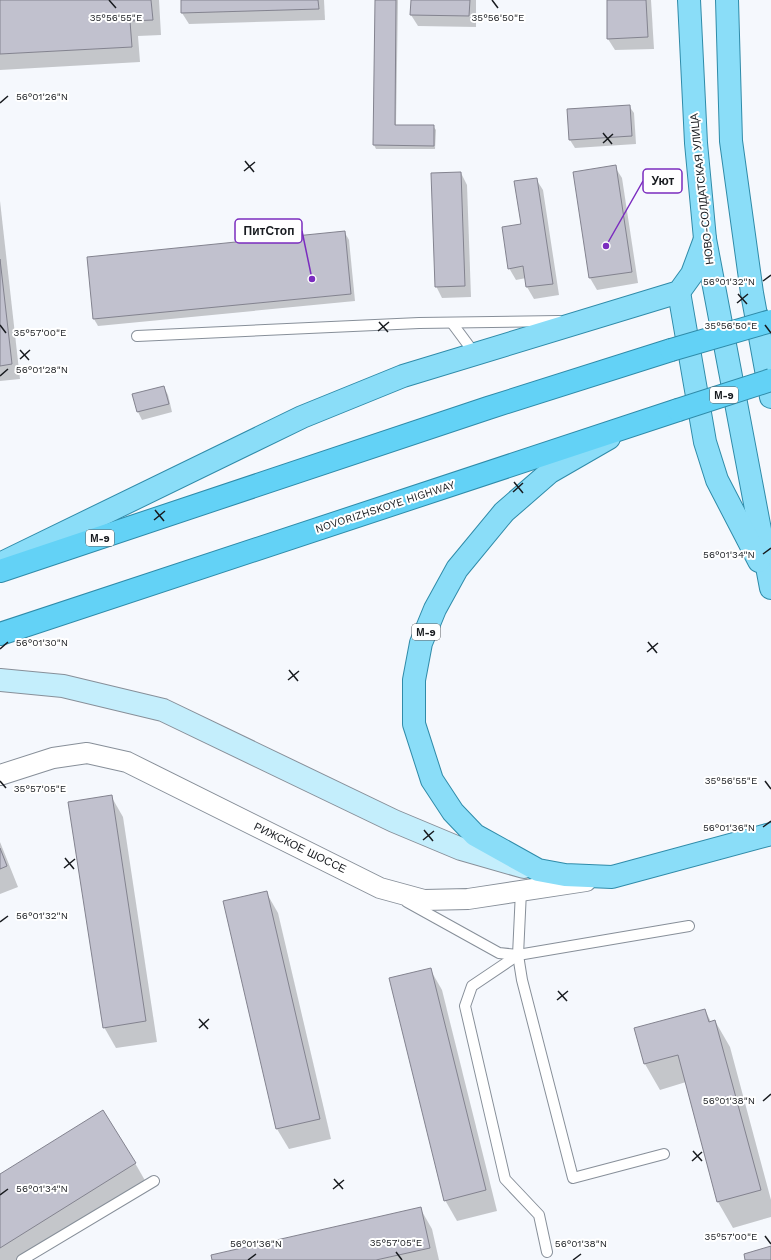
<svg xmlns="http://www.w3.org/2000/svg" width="771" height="1260" viewBox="0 0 771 1260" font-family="'Work Sans',sans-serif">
<rect width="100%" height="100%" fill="#f5f8fd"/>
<g fill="#0003">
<polygon points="0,0 159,0 161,35 138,36 140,62 0,70"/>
<polygon points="182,0 324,0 325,20 189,24 182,13"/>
<polygon points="376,0 398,0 396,126 433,126 436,130 435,149 376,149 374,145"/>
<polygon points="412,0 476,0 476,27 418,26 411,15"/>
<polygon points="608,0 651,0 654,49 615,50 608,39"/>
<polygon points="629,106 634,113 636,144 575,148 570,140 568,109"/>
<polygon points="615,167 622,178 638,283 597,290 590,278 574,173"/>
<polygon points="461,173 467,185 471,297 442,298 436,286"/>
<polygon points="536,179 543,190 559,295 534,299 527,287 526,278 516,280 509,268"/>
<polygon points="0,201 20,379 0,381"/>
<polygon points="345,233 349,240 355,301 98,326 94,319"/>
<polygon points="164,387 168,395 172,412 142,420 138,412 133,394"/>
<polygon points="111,796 123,817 157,1042 116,1048 104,1027"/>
<polygon points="0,842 18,887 0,894"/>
<polygon points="266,892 278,913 331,1139 289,1149 277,1129"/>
<polygon points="430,969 442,990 497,1211 457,1221 445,1200"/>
<polygon points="705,1010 711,1022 715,1021 730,1047 771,1200 771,1217 733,1228 718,1202 686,1082 660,1090 645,1064"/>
<polygon points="135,1163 147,1184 26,1260 0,1260 0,1175"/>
<polygon points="420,1208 432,1229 439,1260 213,1260"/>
</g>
<g fill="#c1c1ce" stroke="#83838f">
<polygon points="0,0 151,0 153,20 130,21 132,47 0,54"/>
<polygon points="181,0 318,0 319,9 181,13"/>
<polygon points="375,0 396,0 395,125 434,125 434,146 373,145"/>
<polygon points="411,0 470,0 469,16 410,15"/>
<polygon points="607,0 646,0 648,37 607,39"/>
<polygon points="630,105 632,136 569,140 567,109"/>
<polygon points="616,165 632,272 589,278 573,172"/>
<polygon points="461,172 465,286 435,287 431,173"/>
<polygon points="537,178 553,284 526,287 523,266 508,269 502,227 521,224 514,181"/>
<polygon points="345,231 351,294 93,319 87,257"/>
<polygon points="0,259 12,364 0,366"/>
<polygon points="164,386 169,404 137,412 132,394"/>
<polygon points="112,795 146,1021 103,1028 68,802"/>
<polygon points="0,848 7,866 0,869"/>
<polygon points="267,891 320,1119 276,1129 223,901"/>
<polygon points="431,968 486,1190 444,1201 389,978"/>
<polygon points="705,1009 709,1022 715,1020 761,1190 717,1202 678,1055 644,1064 634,1028"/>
<polygon points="103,1110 136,1163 0,1248 0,1174"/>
<polygon points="421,1207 430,1248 376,1260 212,1260 211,1255"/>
<polygon points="771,1246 771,1260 745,1260 744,1254"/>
</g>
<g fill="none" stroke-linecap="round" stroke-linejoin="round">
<defs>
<g id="service">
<polyline points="452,323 475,354"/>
<polyline points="137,336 419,323 559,321"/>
<polyline points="521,891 518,955 522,980 573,1178 664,1154"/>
<polyline points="407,902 499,953 518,955 689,926"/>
<polyline points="518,955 472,986 465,1006 505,1179 539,1215 547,1252"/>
<polyline points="22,1260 154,1181"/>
</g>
<polyline id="minor" points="0,775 53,758 87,753 127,762 380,888 424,900 468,899 586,881"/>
<polyline id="secondary" points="0,680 63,686 163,710 394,821 461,849 524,867"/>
<g id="primary">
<polyline points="689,0 696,143 705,239 771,588"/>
<polyline points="727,0 731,141 752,293 771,397"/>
<polyline points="679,292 705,442 717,480 759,561"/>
<polyline points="609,438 550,472 504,512 457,569 435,609 421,643 414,680 414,724 432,780 453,812 475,835 538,870 565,875 612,877 771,834"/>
<polyline points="6,561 302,417 403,376 679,292 692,274 705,239"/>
</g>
<g id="trunk">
<polyline points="0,571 488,408 671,350"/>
<polyline points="0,634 678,410"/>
</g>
</defs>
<use href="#service" stroke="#878f99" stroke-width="12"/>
<use href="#minor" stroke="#878f99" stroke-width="22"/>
<use href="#secondary" stroke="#878f99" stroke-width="24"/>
<use href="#primary" stroke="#2f8ba9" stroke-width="24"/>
<use href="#trunk" stroke="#2f8ba9" stroke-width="24"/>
<use href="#service" stroke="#fff" stroke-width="10"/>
<use href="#minor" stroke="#fff" stroke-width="20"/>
<use href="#secondary" stroke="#c4eefc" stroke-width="22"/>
<use href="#primary" stroke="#8addf8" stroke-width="22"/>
<use href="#trunk" stroke="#63d2f6" stroke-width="22"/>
<defs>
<g id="trunk-bridge">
<polyline points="671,350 771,321"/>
<polyline points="678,410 771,380"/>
</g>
</defs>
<use href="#trunk-bridge" stroke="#2f8ba9" stroke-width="24" stroke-linecap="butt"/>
<use href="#trunk-bridge" stroke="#63d2f6" stroke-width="22"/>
</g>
<path fill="none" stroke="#181b1f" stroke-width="1.5" d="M109,0l7,8M492,0l6,8M0,103l8,-7M603,133l9,11M603,143l10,-9M245,161l9,11M244,171l11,-9M763,281l8,-6M738,294l9,10M737,303l11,-9M379,322l9,10M0,325l6,8M765,325l6,8M378,331l11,-9M20,350l9,10M20,359l10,-9M0,376l8,-7M514,482l9,11M513,492l10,-9M155,510l9,11M154,520l11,-9M763,554l8,-6M648,642l9,11M0,649l8,-7M647,652l11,-9M289,670l9,11M288,680l11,-9M0,781l6,7M765,781l6,8M763,827l8,-6M424,830l9,11M423,840l11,-9M65,858l9,11M64,868l11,-9M0,922l8,-6M558,991l9,10M557,1000l11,-9M199,1019l9,10M199,1028l10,-9M763,1101l8,-7M693,1151l9,10M692,1161l10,-9M334,1179l9,10M333,1189l11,-9M0,1195l8,-6M765,1236l6,8M396,1252l6,8M248,1260l8,-6M573,1260l8,-6"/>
<g text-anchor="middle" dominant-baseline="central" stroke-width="4" stroke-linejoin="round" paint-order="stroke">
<g fill="#fff" stroke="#5d5f62" stroke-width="1">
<rect x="710" y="387" width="28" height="16" rx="3"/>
<rect x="86" y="530" width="28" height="16" rx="3"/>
<rect x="412" y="624" width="28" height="16" rx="3"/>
</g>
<g font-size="10" font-weight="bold" fill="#181b1f">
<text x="724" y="395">М-9</text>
<text x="100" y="538">М-9</text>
<text x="426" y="632">М-9</text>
</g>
<g font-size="11" fill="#181b1f" stroke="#fff">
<text transform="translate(702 189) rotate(-96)">НОВО-СОЛДАТСКАЯ УЛИЦА</text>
<text transform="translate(385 507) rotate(-18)">NOVORIZHSKOYE HIGHWAY</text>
<text transform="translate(300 848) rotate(26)">РИЖСКОЕ ШОССЕ</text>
</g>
</g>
<g font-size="10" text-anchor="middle" fill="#181b1f" stroke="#fff" stroke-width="4" stroke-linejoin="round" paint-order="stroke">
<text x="116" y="21">35°56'55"E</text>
<text x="498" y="21">35°56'50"E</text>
<text x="42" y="100">56°01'26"N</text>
<text x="729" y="285">56°01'32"N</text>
<text x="731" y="329">35°56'50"E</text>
<text x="40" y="336">35°57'00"E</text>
<text x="42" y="373">56°01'28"N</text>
<text x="729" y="558">56°01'34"N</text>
<text x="42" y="646">56°01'30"N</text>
<text x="731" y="784">35°56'55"E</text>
<text x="40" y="792">35°57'05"E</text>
<text x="729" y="831">56°01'36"N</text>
<text x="42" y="919">56°01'32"N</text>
<text x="729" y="1104">56°01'38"N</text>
<text x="42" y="1192">56°01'34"N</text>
<text x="731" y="1240">35°57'00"E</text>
<text x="396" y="1246">35°57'05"E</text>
<text x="256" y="1247">56°01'36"N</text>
<text x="581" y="1247">56°01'38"N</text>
</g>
<path fill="none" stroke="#7b2cbf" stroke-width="1.5" d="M606 246L643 181M312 279L302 231"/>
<g fill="#7b2cbf" stroke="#fff" stroke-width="1.5">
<circle cx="606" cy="246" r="4"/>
<circle cx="312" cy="279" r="4"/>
</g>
<g fill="#fff" stroke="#7b2cbf" stroke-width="1.5">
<rect x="643" y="169" width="39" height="24" rx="4"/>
<rect x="235" y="219" width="67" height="24" rx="4"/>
</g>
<g font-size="12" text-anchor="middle" font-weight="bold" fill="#181b1f">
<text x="663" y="185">Уют</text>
<text x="269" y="235">ПитСтоп</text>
</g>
</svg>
